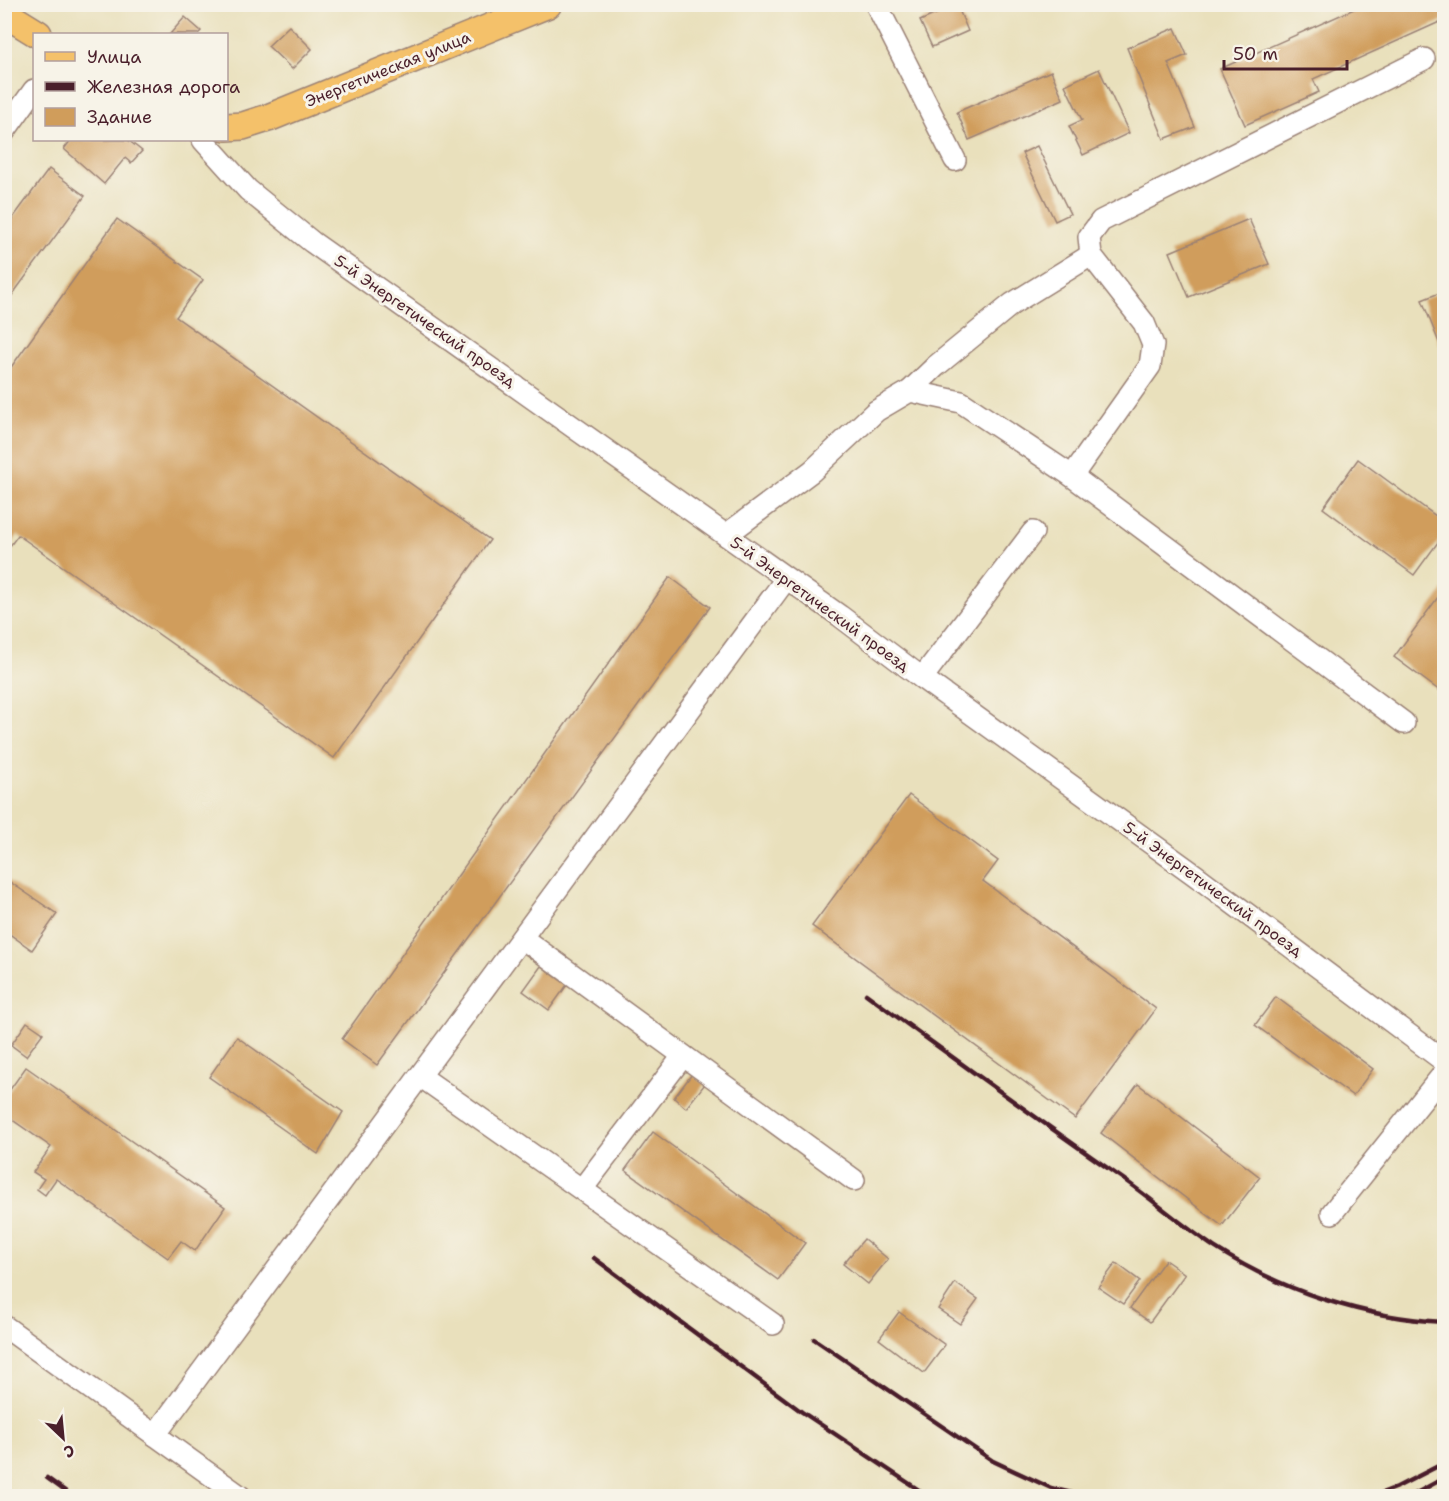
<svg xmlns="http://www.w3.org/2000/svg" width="1449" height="1501" viewBox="0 0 1449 1501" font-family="'Shantell Sans',sans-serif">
<rect width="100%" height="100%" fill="#f7f3e8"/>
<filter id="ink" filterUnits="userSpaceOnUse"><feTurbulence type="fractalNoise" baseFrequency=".0167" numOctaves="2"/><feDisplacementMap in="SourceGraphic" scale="12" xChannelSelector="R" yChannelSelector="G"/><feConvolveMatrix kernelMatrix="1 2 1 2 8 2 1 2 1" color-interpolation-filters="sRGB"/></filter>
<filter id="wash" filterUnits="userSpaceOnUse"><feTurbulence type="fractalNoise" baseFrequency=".008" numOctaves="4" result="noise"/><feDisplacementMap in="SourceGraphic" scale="24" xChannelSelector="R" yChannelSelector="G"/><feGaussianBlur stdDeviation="1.35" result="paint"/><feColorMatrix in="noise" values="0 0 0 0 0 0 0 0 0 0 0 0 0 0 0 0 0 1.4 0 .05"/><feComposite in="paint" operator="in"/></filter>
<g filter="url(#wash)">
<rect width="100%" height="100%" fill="#e9e0bc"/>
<g id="blocks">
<g fill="#d09d5b">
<polygon points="1365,4 1440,4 1444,20 1313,79 1319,92 1245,125 1220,69"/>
<polygon points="957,5 968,31 932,47 920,21"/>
<polygon points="185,17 201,31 198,34 170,34"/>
<polygon points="289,26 312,49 292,69 268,46"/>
<polygon points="1175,28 1187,55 1168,63 1195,127 1164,139 1127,48"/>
<polygon points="1099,69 1129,133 1083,155 1069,126 1082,120 1065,85"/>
<polygon points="1051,71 1063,99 969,140 957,112"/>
<polygon points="71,140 128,140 142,151 131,163 125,158 104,184 64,149"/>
<polygon points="1037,146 1070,214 1055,221 1022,153"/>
<polygon points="49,169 85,196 4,306 4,230"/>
<polygon points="117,219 203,280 176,317 490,540 334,758 18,535 4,554 4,377"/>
<polygon points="1249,219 1269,264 1189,297 1170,252"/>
<polygon points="1444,291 1444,355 1422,300"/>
<polygon points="1358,459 1444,522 1444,534 1414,575 1323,508"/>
<polygon points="670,577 710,607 377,1065 342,1039"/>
<polygon points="1444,589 1444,685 1440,691 1394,657"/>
<polygon points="909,795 998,861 983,881 1156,1009 1075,1119 812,926"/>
<polygon points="4,878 57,914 32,950 4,930"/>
<polygon points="541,966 567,985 549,1010 523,991"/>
<polygon points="1276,997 1373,1069 1353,1096 1255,1025"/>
<polygon points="27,1022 43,1033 26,1056 11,1045"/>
<polygon points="237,1037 343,1112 318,1154 209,1077"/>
<polygon points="26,1067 225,1207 195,1251 181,1241 168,1258 56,1179 45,1195 37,1189 44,1179 33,1172 51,1147 4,1114 4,1098"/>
<polygon points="692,1074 705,1084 686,1108 674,1098"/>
<polygon points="1138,1084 1260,1177 1222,1226 1101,1133"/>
<polygon points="653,1132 805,1243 778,1280 625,1170"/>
<polygon points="864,1239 888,1259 868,1284 843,1264"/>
<polygon points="1165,1260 1185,1274 1150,1322 1130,1308"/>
<polygon points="1116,1263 1140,1281 1123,1304 1098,1287"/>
<polygon points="955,1283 978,1299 960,1324 938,1309"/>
<polygon points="899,1312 945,1345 924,1373 879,1339"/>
</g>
</g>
</g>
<g filter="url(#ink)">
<use href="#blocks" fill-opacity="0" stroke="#9a8074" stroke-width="1.5"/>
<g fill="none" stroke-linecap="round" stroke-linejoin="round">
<defs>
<g id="minor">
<polyline points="876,4 955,160"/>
<polyline points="4,132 34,90"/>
<polyline points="203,140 248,190 312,242 840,616 922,678 1195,875 1444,1061"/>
<polyline points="910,391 936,366 1012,304 1091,255"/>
<polyline points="1072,476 1150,366 1153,345 1144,323 1091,255 1089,237 1101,221 1424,59"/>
<polyline points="726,535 812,471 876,411 910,391 961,402 1072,476 1404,723"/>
<polyline points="922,678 1033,532"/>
<polyline points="522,938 854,1180"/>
<polyline points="420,1076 773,1324"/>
<polyline points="582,1189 683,1056"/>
<polyline points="1332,1213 1444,1073"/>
<polyline points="4,1326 155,1435 786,579"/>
<polyline points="155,1435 240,1496"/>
</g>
<g id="major">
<polyline points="4,13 38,34"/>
<polyline points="226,127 243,126 268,118 548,4"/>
</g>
</defs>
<use href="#minor" stroke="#9a8074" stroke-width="24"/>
<use href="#major" stroke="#9a8074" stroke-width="30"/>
<use href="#minor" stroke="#fff" stroke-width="21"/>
<use href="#major" stroke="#f4c16a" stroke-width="27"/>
<g stroke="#4a1f2b" stroke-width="4.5">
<path d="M866,994c83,61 166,121 250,180 34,23 65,51 98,73 68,44 150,71 230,75"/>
<polyline points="594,1258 802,1412 928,1496"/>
<polyline points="814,1339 993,1461 1051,1488 1084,1496"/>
<polyline points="47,1478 72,1496"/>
<polyline points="1374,1496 1397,1487 1444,1463"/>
<polyline points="1411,1496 1444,1478"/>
</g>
</g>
</g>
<g text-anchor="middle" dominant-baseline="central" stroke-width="6" stroke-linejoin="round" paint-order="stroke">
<g font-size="16" fill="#4a1f2b" stroke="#f7f3e8">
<text transform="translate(388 69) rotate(-22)">Энергетическая улица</text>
<text transform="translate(425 321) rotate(35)">5-й Энергетический проезд</text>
<text transform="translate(820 604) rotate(36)">5-й Энергетический проезд</text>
<text transform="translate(1213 889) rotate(36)">5-й Энергетический проезд</text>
</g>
</g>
<rect width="1449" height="1501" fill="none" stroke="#f7f3e8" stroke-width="24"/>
<rect x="33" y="33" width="195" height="108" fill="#f7f3e8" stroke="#b29e9c" stroke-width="1.5"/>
<rect x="45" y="52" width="30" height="9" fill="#f4c16a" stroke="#b29e9c" stroke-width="1.5"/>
<text x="87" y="63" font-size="18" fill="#4a1f2b">Улица</text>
<rect x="45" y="82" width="30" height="9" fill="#4a1f2b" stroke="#b29e9c" stroke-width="1.5"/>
<text x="87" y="93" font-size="18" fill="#4a1f2b">Железная дорога</text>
<rect x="45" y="108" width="30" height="18" fill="#d09d5b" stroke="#b29e9c" stroke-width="1.5"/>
<text x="87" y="123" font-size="18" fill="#4a1f2b">Здание</text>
<g transform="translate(63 1438) rotate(154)" stroke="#f7f3e8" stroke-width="4.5" paint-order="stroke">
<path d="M0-4.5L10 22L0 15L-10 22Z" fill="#4a1f2b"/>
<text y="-9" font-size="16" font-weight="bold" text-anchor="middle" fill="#4a1f2b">С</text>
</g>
<path d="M1224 60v9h123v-9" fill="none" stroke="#4a1f2b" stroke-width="3"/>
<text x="1233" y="60" font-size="18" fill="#4a1f2b" stroke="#f7f3e8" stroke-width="4.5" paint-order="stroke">50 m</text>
</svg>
